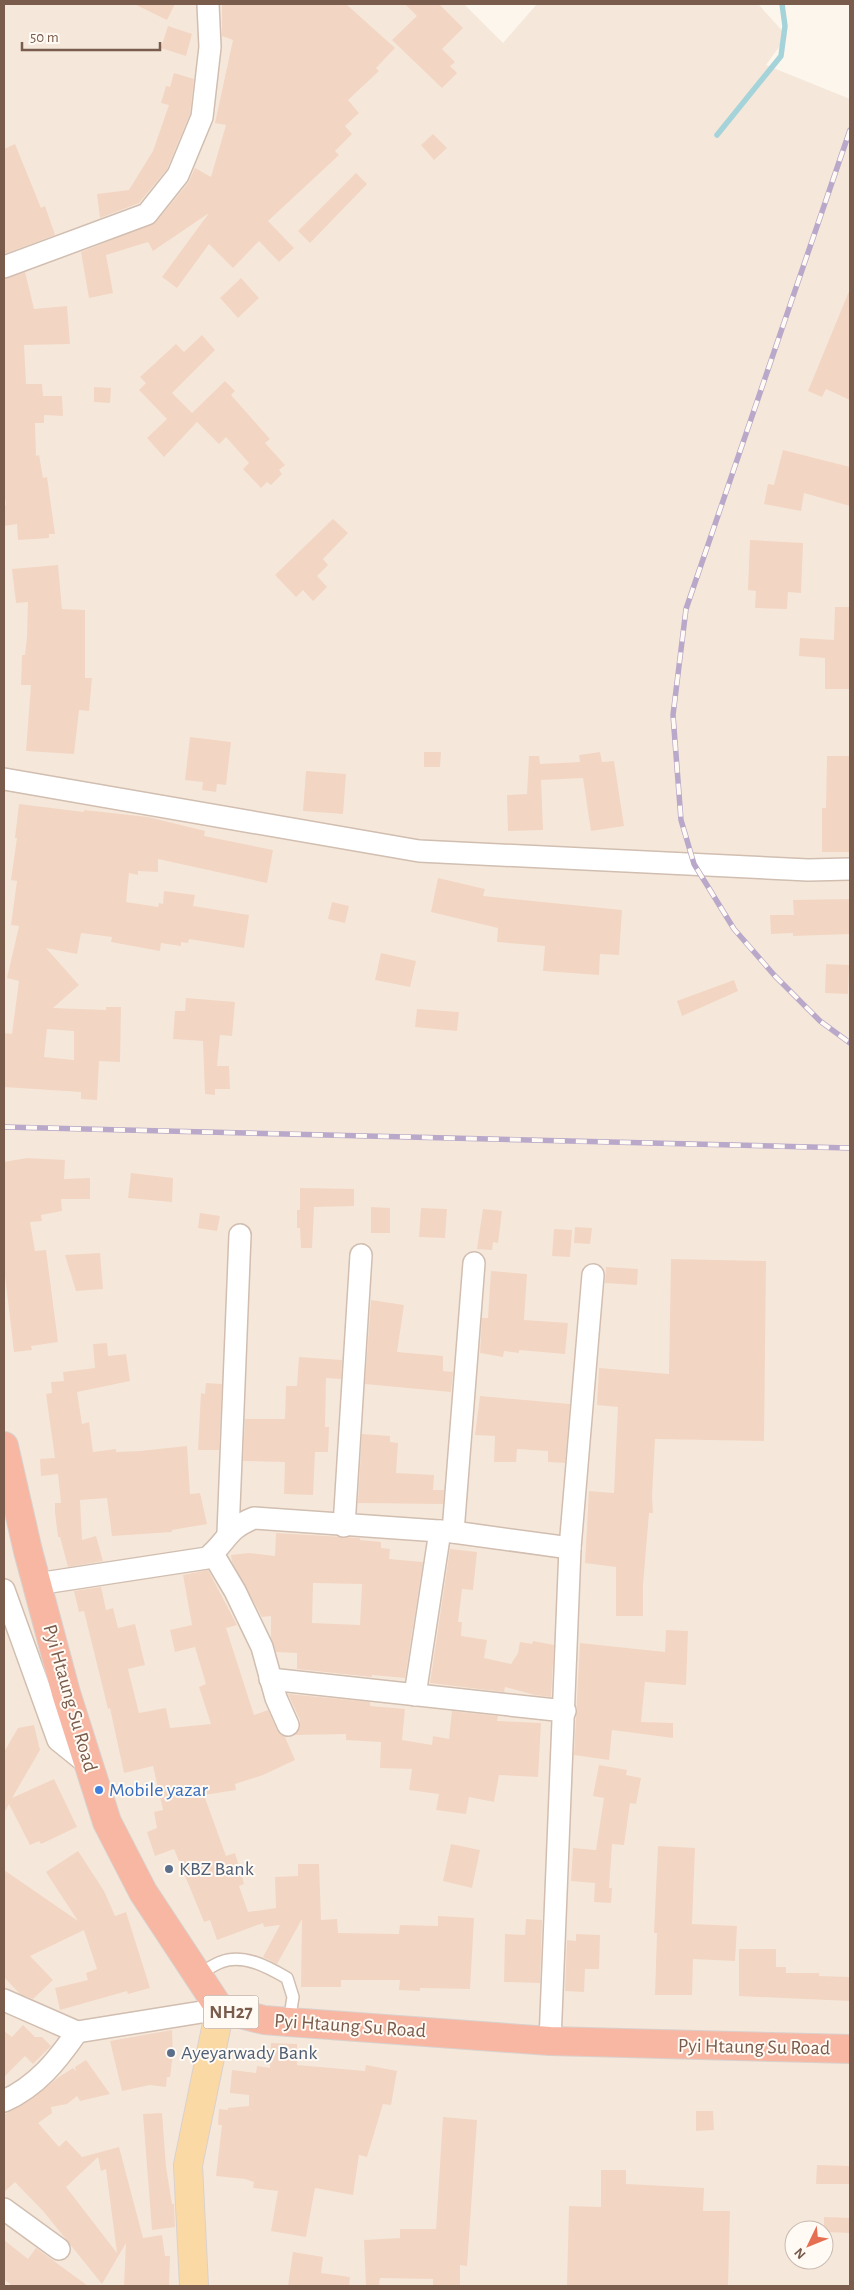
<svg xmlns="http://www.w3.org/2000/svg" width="854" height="2290" viewBox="0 0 854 2290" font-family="'Alegreya Sans',sans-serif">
<rect width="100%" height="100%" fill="#fdf6ec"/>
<path fill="#f5e8da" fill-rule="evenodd" d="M4,4h460l39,39 34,-39h221l29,32 -21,29 84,34v2187h-846zM794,2230h30v30h-30z"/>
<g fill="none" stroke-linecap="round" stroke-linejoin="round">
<polyline stroke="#a5d3da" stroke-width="5.5" points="717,135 781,56 785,26 782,4"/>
</g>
<g fill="#f3d5c3" fill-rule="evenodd">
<polygon points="134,4 175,4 167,20"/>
<polygon points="222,4 346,4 395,48 376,68 379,71 348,100 359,113 345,126 352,134 335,151 339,155 268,221 294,248 279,262 259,241 233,268 209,244 177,288 162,277 209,213 153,251 148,242 106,255 113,293 89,298 81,252 156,222 188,183 195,168 211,177 226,125 215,123 233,40 222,36"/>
<polygon points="405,4 439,4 463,28 442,49 455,62 450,66 457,73 442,88 392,40 417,16"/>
<polygon points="168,26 192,34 186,56 161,48"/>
<polygon points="174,73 194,79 190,114 167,169 139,203 100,218 97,194 129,190 153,151 169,105 161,103 166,86 170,87"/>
<polygon points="433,134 447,148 434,160 421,145"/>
<polygon points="15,144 41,208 45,206 55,235 4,254 4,149"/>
<polygon points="356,173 367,184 310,243 298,231"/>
<polygon points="25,272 34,309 67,306 70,344 24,345 26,384 42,384 43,396 62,396 63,416 44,415 44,423 35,423 36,456 39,455 43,478 47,477 55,534 49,534 49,538 18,540 17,524 4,526 4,506 6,505 4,489 4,279"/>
<polygon points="241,278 259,298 238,318 220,298"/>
<polygon points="850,289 850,400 826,389 822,397 808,391"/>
<polygon points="202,335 215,350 172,393 192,413 225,381 235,391 231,395 270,439 265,443 285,465 279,470 282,474 271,485 267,482 261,488 243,469 249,463 226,437 219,444 197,422 164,457 147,438 167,419 139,390 146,383 140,377 176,344 184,352"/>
<polygon points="94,387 111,388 110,403 94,402"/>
<polygon points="783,450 850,467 850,506 804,493 801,511 764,504 768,484 774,485"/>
<polygon points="333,519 348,533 323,559 328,565 317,576 327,587 313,601 303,590 296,597 275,575"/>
<polygon points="750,540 803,543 801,593 788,592 787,609 755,608 756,591 748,590"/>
<polygon points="58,565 62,609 85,610 85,678 92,678 89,711 79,710 74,754 26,751 31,685 21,685 22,655 25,655 27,637 28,602 16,603 12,569"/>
<polygon points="835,607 850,607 850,689 825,689 825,658 799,656 800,638 834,640"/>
<polygon points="190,737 231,742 226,785 217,784 216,792 202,790 203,782 185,780"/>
<polygon points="424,752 441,752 440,767 424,767"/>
<polygon points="600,752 602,762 614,761 624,826 591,831 583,778 541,780 543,830 508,831 507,795 527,794 529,756 539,756 540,764 580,762 579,755"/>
<polygon points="827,756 850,756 850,852 822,852 822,808 826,808"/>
<polygon points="306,771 346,774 343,814 303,811"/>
<path d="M19,804l65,8v-2l64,7 57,14 -1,5 69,14 -6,33 -109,-24v13l-20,-1v4l-9,-2 -3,29 32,5 1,-4 4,1 1,-13 31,4 -2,11 56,9 -5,33 -55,-9 -1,4 -7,-1v4l-20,-3 -1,8 -49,-9 1,-5 -31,-4 -4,21 -31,-6 33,37 -26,23 53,2v-3h15l-1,55 -21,-1 -2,39 -16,-1v-7l-77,-5v-54l8,1 7,-53 -12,-3 12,-52 -8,-1 6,-44 -6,-1 6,-42h-2zM47,1029l27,2v29l-30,-3z"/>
<polygon points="438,878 485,889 483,896 622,910 619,955 600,954 599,975 543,971 545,946 497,942 498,928 431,912"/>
<polygon points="850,899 850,934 793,936 793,933 771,934 770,915 794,915 793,900"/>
<polygon points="332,902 349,906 345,923 328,919"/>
<polygon points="381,953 416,961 410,987 375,980"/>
<polygon points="826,964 849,965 848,994 825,993"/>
<polygon points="734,980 738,991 682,1016 677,1001"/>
<polygon points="186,998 235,1002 232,1036 220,1035 217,1066 229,1066 230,1089 215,1089 215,1095 205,1094 203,1041 173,1039 175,1011 185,1011"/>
<polygon points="417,1009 459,1012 457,1031 415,1027"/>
<polygon points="27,1158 65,1160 64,1179 90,1178 90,1199 61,1199 62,1211 41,1215 42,1221 30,1222 35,1251 46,1250 58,1342 31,1346 32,1350 14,1352 4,1267 4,1162"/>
<polygon points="131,1173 173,1178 172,1202 128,1198"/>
<polygon points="300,1188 354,1189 354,1206 314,1207 312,1248 301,1248 300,1228 297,1228 297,1210 300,1210"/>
<polygon points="371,1207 390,1208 390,1233 371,1233"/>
<polygon points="421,1208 447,1209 445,1238 419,1237"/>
<polygon points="483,1209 502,1211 498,1243 493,1242 492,1250 477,1249"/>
<polygon points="200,1213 220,1216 217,1231 198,1228"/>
<polygon points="575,1227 592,1228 590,1244 574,1243"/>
<polygon points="554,1229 572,1230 570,1257 552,1256"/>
<polygon points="100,1253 103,1289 76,1291 65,1255"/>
<polygon points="671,1259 766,1261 764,1441 655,1439 652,1496 653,1513 649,1513 643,1585 643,1616 616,1616 616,1567 585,1563 589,1491 614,1493 618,1407 597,1405 599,1368 669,1374"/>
<polygon points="606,1267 638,1269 637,1285 605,1283"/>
<polygon points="491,1271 527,1274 524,1320 568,1323 565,1354 519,1350 519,1353 504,1351 503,1357 480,1353 482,1318 488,1318"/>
<polygon points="371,1300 404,1305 397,1352 443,1356 443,1371 453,1372 451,1392 365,1384"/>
<polygon points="107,1343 108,1356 126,1354 130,1381 77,1392 82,1424 89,1422 93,1452 116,1449 116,1452 140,1451 187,1446 190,1494 200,1493 207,1524 172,1530 172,1532 112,1536 107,1498 80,1500 82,1540 96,1536 103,1561 68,1567 60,1537 58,1537 55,1512 55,1503 61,1503 58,1474 41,1476 40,1459 55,1458 46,1394 52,1393 51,1382 64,1381 63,1372 95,1368 93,1344"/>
<polygon points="299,1357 342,1360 341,1379 326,1378 325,1427 329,1427 328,1452 315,1452 313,1495 284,1494 285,1462 243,1461 245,1419 285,1419 286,1386 297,1386"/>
<polygon points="206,1383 222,1384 219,1450 198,1450 201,1393 205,1394"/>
<polygon points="480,1396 570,1404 565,1463 548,1462 548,1451 517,1449 516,1462 494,1462 495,1436 475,1435"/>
<polygon points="362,1434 390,1436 390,1442 398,1443 396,1473 434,1475 433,1490 444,1490 443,1504 358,1503"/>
<path d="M276,1533l84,5v2l21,2v6l9,1 -1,10 34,3 -18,116 -33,-3v2l-75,-8v-16l-21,-1 -5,-14v-22l-9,1 -30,-55 -1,-7 18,-2 26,3zM313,1583l49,1 -2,41 -48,-2z"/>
<polygon points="450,1549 477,1552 473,1590 462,1589 458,1622 462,1622 461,1636 487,1640 484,1658 511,1664 518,1653 520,1642 532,1644 533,1641 554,1645 551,1697 535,1695 505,1687 504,1692 430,1683"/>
<polygon points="208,1570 237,1625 226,1628 254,1715 268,1710 277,1730 285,1737 295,1760 263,1775 235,1784 236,1790 204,1795 226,1856 235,1853 244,1884 239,1886 248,1912 276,1908 275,1877 298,1876 298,1864 319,1864 321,1920 337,1919 338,1933 399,1934 400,1925 438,1926 438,1916 474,1918 470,1989 420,1988 420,1991 399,1990 400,1980 341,1980 341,1987 301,1987 302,1919 277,1964 263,1957 280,1925 264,1927 263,1923 217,1940 210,1920 204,1922 174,1849 155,1856 147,1832 157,1828 154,1812 163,1810 153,1766 124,1773 110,1708 108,1709 84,1611 79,1612 74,1591 101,1587 106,1610 113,1608 118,1628 135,1624 145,1665 128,1669 139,1713 166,1708 170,1728 211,1724 199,1687 206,1684 195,1647 175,1652 170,1630 192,1625 183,1575"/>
<polygon points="666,1630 688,1631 686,1685 645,1682 641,1722 673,1723 673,1738 612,1730 609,1760 574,1755 580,1643 665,1652"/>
<polygon points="288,1694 370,1702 370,1706 405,1709 402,1740 432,1745 433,1736 449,1739 452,1711 498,1716 497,1721 541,1723 538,1777 499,1775 494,1802 469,1797 466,1814 436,1810 439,1794 409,1790 412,1769 380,1768 381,1742 346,1740 346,1734 295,1735 300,1727 300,1720"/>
<polygon points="34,1725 40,1750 12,1798 54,1779 77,1827 41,1844 39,1841 30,1845 9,1804 4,1813 4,1752 18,1728"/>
<polygon points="599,1765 627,1770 626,1775 641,1778 636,1804 630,1803 624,1845 612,1844 609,1888 612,1888 611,1903 594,1902 595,1883 571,1881 573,1848 596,1850 604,1798 593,1796"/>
<polygon points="451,1844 480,1850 472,1888 443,1881"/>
<polygon points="658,1846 695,1848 692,1924 737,1926 735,1961 693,1959 692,1995 655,1995 657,1933 654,1933"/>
<polygon points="78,1851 104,1891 115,1916 126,1912 150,1988 128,1994 127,1991 60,2010 55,1988 88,1980 86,1973 97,1969 84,1930 30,1956 53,1980 33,1999 20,1994 4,1977 4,1870 78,1921 46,1872"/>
<polygon points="526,1919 542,1920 540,1983 504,1982 505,1934 525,1935"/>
<polygon points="576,1934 600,1935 599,1969 585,1969 584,1992 565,1991 567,1940 576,1941"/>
<polygon points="739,1949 776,1949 776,1967 786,1967 786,1973 819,1973 819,1976 850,1977 850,2001 739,1996"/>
<polygon points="23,2025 35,2037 42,2037 51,2046 33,2064 25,2056 4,2077 4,2031 12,2037"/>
<polygon points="172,2030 173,2054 170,2077 167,2077 166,2087 150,2085 122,2091 110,2041"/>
<polygon points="271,2043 297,2044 297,2065 365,2071 366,2065 397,2071 391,2105 383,2104 367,2157 359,2155 353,2195 315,2188 306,2237 271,2231 278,2191 253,2188 254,2182 245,2179 216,2176 222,2125 218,2125 219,2109 228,2110 228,2108 249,2106 249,2095 230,2093 232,2070 256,2073 257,2066 270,2068"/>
<path d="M86,2060l24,34 -30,7 -3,-5 -10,8 -16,3 1,6 -14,10 21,24 7,-7 16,17 37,-10 24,91 19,-3 3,21h5l-1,30h-45l2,-43 -24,41 -58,-72 -29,-30 -11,10v-77l29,-17 26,-21 14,-9 3,3 -1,-4zM98,2157l3,14 5,-2 11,84 -51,-66z"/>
<polygon points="696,2111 713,2111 714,2130 696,2131"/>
<polygon points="162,2113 166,2167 172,2204 174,2204 175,2227 152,2230 143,2114"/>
<polygon points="443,2117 477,2120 467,2266 460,2265 460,2286 433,2286 433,2279 380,2278 379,2286 366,2286 364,2240 400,2238 400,2229 436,2229"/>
<polygon points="817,2165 850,2166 850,2184 816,2184"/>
<polygon points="601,2170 626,2170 626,2184 704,2188 703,2211 730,2211 728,2286 567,2286 569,2206 601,2207"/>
<polygon points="824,2217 850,2218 850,2233 824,2232"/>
<polygon points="4,2240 28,2259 36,2248 88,2286 12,2286 4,2279"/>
<polygon points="293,2252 323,2257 321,2273 350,2277 349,2286 288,2286"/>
</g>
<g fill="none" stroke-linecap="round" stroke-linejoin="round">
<defs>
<path id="lane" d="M197,1975c8,-4 16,-10 24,-13 22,-9 47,5 66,16l6,19 -4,25"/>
<g id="street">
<polyline points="4,267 147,214 178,175 202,117 210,47 208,4"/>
<polyline points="4,779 419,851 808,870 850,869"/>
<polyline points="344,1526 361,1255"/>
<polyline points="453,1532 474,1263"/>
<polyline points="228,1533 240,1235"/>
<polyline points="213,1554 235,1591 262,1647 276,1698 288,1725"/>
<path d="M37,1584l170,-26c21,-17 19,-29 47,-40l199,14 117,16 23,-273"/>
<polyline points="4,1590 58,1740 89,1765"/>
<polyline points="270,1679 565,1711"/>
<polyline points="415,1695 440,1531"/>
<polyline points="4,2000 77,2032 220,2009"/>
<polyline points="550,2041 570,1548"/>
<path d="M4,2101c33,-15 53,-40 73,-69"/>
<polyline points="4,2209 59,2249"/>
</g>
<polyline id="primary" points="194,2286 188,2165 220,2009"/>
<polyline id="highway" points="4,1446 28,1551 66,1693 107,1822 143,1892 220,2009 264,2020 289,2022 550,2041 850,2049"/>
</defs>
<use href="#lane" stroke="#d1beb0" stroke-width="14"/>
<use href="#street" stroke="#d1beb0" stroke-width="24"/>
<use href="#primary" stroke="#dad1cd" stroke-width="30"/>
<use href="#highway" stroke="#dad1cd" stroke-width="30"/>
<use href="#lane" stroke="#fff" stroke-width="11"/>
<use href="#street" stroke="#fff" stroke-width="21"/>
<use href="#primary" stroke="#fbd9a5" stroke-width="28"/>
<use href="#highway" stroke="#f7b7a3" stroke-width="28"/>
<defs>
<g id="rail">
<polyline points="850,130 686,609 673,715 681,820 694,864 734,929 775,976 820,1021 850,1043"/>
<polyline points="4,1127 850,1148"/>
</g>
</defs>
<use href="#rail" stroke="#b9a8c9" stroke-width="5.5"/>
<use href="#rail" stroke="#fffaf3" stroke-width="4" stroke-dasharray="11" stroke-linecap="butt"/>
</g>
<circle fill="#3f7fe0" stroke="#fffaf3" stroke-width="2" cx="99" cy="1790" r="5"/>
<g fill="#5c6f8a" stroke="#fffaf3" stroke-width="2">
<circle cx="169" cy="1869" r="5"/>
<circle cx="171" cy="2053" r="5"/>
</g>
<g text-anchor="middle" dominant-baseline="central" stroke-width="4" stroke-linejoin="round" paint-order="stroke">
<rect fill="#fffaf3" stroke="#a28b7f" stroke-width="1" x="203.5" y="1995.5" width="55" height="33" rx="4"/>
<g font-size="19" font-weight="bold" fill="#7a5c4d">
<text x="231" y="2012">NH27</text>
</g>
<g font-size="20" fill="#7a5c4d" stroke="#fffaf3">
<text transform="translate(70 1698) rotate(74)">Pyi Htaung Su Road</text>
<text transform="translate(350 2026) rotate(4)">Pyi Htaung Su Road</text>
<text transform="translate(754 2047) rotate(1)">Pyi Htaung Su Road</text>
</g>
<g font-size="20" fill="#366cbe" stroke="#fffaf3" text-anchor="start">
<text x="109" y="1790">Mobile yazar</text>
</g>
<g font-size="20" fill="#4e5e75" stroke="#fffaf3" text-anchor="start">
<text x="179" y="1869">KBZ Bank</text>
<text x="181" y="2053">Ayeyarwady Bank</text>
</g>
</g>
<rect width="854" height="2290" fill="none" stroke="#7a5c4d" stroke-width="10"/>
<g transform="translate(809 2245) rotate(227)"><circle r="24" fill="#fffaf3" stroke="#cabbb1"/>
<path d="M0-4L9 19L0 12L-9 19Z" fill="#e76f51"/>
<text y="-8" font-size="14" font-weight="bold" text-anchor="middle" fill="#7a5c4d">N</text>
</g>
<path d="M22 42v8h138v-8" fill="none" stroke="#7a5c4d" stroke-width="2.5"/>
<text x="30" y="42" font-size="15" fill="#7a5c4d" stroke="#fffaf3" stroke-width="4" paint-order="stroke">50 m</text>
</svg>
